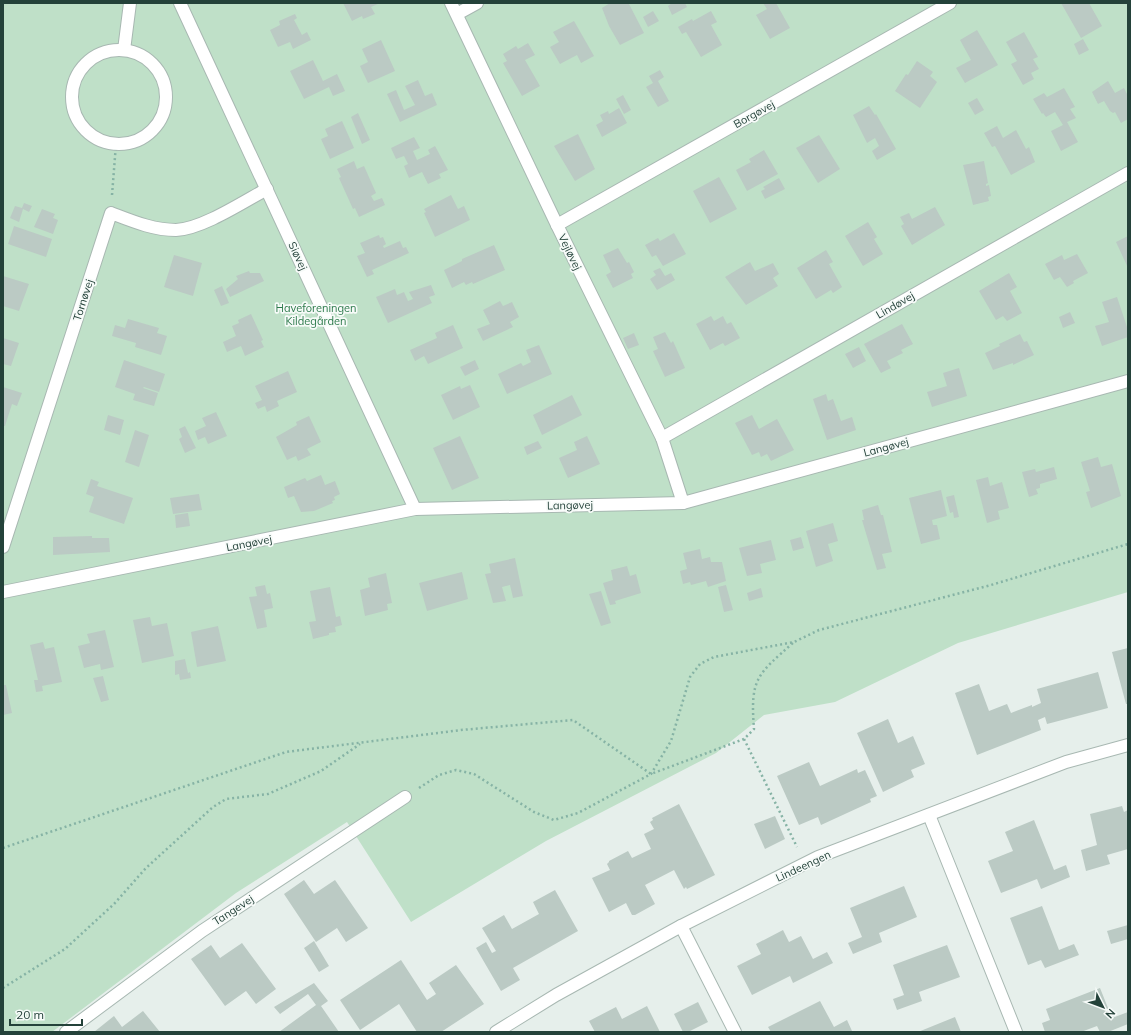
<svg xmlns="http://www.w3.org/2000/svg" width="1131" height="1035" viewBox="0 0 1131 1035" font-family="Mulish,sans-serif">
<rect width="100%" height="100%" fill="#e6efeb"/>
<polygon fill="#bfe0c8" points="3,3 1128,3 1128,592 958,643 835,702 764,715 716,753 546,841 411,922 347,822 236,893 52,1032 3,1032"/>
<g fill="#bbcac4">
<polygon points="343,3 380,3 371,7 375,14 363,19 362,16 352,21"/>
<polygon points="610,3 629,4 644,33 620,45 609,26 602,8"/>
<polygon points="672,3 685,3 687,7 672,15 668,6"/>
<polygon points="763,3 776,3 790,28 770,39 756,15 767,9"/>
<polygon points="1061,3 1089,3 1102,26 1081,38"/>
<polygon points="653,11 659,21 648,27 643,17"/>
<polygon points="711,11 717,22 711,25 722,45 701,57 686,32 682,34 678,27 692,19 693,21"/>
<polygon points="295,14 297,18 294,20 302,35 307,32 311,40 293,49 290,42 278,47 270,30 280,25 279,21"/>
<polygon points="574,21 594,56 581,63 577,55 560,64 550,47 559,42 553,32"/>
<polygon points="977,30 998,65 965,83 956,68 971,60 960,40"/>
<polygon points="1024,32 1038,57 1033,59 1039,69 1031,73 1034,79 1023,85 1011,64 1017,61 1006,42"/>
<polygon points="1083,39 1089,50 1079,55 1074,44"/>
<polygon points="381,40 395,71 368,83 360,66 368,62 362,49"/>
<polygon points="528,43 535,55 525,60 540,86 522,96 503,63 507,61 503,54 516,46 518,49"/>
<polygon points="313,60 323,81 337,74 345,91 333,96 329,87 304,99 290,71"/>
<polygon points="917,61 933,72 930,76 937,82 920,108 895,91 906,74 908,75"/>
<polygon points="660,70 664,77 658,81 669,101 658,107 646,87 653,83 649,76"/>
<polygon points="418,80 425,96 432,93 437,105 400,122 387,94 396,90 404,110 415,105 405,86"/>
<polygon points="1108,81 1115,93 1124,88 1128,96 1128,119 1121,123 1115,112 1113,113 1110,111 1104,101 1098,104 1092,92"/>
<polygon points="1064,88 1075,107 1070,109 1076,118 1067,122 1078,142 1061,151 1051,131 1063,125 1055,112 1046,117 1043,113 1042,114 1033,99 1044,93 1047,97"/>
<polygon points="623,95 631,110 624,114 616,99"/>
<polygon points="977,98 984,110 975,115 968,103"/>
<polygon points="869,106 875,115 876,114 896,149 877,160 872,151 879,146 875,138 867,143 853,115"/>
<polygon points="619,108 627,123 602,137 596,125 603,121 600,115 608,111 609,114"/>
<polygon points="358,113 370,140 362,144 351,117"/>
<polygon points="342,121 354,148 330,159 321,139 328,136 325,129"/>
<polygon points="997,126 1003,138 1016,130 1026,149 1029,147 1035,162 1011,175 995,146 992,147 984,133"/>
<polygon points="578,134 595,169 575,181 554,146"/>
<polygon points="819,135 840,169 818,183 796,148"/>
<polygon points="414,137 420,148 413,151 417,160 430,154 428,150 435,146 448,170 439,174 441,178 428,184 422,172 409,178 404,166 408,164 404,156 396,159 391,148"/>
<polygon points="764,150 778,174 747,191 736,170 751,162 749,159"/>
<polygon points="354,161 357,169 364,166 376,193 371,196 374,201 382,198 385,205 359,217 355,208 353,209 339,178 341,177 337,169"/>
<polygon points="984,161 988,183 986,184 986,186 989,185 991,196 988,197 989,201 973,205 963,165"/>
<polygon points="719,177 737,209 710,223 693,191"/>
<polygon points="779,178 785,189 765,199 761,191 765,189 763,187"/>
<polygon points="451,195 458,209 464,206 470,220 435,237 424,213 426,212 424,209"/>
<polygon points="24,203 32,206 29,212 23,209 19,222 10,218 15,206 22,208"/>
<polygon points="935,207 945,225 912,245 901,226 904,224 900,217 909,213 912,219"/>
<polygon points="42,209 55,214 53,218 58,220 53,234 34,227"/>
<polygon points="868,222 877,237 874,239 883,254 863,266 845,236"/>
<polygon points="14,226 52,239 46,257 8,244"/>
<polygon points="674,233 686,254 663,266 656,255 652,257 645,245 658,238 660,241"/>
<polygon points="379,235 380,238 383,237 386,244 383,246 384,248 400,241 403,248 406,247 409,253 372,270 374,274 367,277 357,256 365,253 360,243"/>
<polygon points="1128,236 1128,268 1116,242"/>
<polygon points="494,245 505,270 473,284 472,282 466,285 464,282 452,288 444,270 462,261 462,259"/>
<polygon points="618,248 627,263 629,262 634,272 631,274 633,278 613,288 606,275 611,272 603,255"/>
<polygon points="826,250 833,262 829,264 842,287 833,293 831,290 816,299 797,268"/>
<polygon points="1077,254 1088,273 1073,281 1074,283 1067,287 1060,277 1054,280 1045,264 1062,255 1064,260"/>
<polygon points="174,255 202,263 193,296 164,287"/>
<polygon points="750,262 755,271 773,263 779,274 773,278 778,286 746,305 725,277"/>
<polygon points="660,268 665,276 671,273 675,280 657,290 650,279 656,275 653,271"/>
<polygon points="249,271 250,273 260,273 264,281 230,297 226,289 238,279 236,276"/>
<polygon points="1009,273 1017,287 1010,291 1022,313 1007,321 1003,316 996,320 979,291"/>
<polygon points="3,276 29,284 19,311 3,306"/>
<polygon points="431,285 435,295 429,297 432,303 388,323 376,297 395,289 397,295 404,292 408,301 413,299 409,292"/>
<polygon points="222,286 229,303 221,306 214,290"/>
<polygon points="1117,297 1128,330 1128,337 1102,346 1095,326 1109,322 1102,302"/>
<polygon points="500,301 503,306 512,302 519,317 510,322 513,327 483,341 477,329 490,324 483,310"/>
<polygon points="1070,312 1075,323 1063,328 1059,317"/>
<polygon points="251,314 263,340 261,341 264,347 245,356 241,346 227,352 223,342 236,336 232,326 239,323 238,320"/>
<polygon points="711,316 714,321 723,316 727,324 731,322 740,338 725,346 723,343 710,350 696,324"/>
<polygon points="128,319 159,328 157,333 167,336 161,355 135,347 136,343 112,336 115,325 125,328"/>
<polygon points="902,324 913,344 901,350 903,353 887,361 891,368 881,373 864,344"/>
<polygon points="453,325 463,348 428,364 424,356 415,361 410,350 437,338 435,333"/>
<polygon points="665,332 671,343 673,341 685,368 665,377 653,351 658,349 653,337"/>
<polygon points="634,333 639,345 628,349 623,338"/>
<polygon points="1020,334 1024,342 1027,341 1034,355 1013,365 1013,363 993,370 985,353 1000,346 999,344"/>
<polygon points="3,338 19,343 11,366 3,364"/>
<polygon points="539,345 552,374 507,394 498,374 521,363 523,366 531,362 526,350"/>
<polygon points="859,347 866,361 853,368 845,354"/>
<polygon points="124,360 165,374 159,392 144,387 143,388 158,393 154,406 133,400 135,394 115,387"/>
<polygon points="475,360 479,369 465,376 460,367"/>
<polygon points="959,368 967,396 932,407 927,392 947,386 943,373"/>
<polygon points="288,371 297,392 277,401 279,406 267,412 265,406 258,409 255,403 262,400 255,386"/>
<polygon points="470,385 480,407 453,420 441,395 460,386 461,389"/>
<polygon points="3,387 22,393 17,406 12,404 5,426 3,426"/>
<polygon points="826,394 828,401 833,399 841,421 852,417 856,430 827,440 813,399"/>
<polygon points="572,395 582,415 542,435 533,415"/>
<polygon points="216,412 227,436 208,444 205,437 198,440 195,431 206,426 202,418"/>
<polygon points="108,415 124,420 120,435 104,430"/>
<polygon points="752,415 759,429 777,419 794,450 771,461 767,454 761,457 759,452 752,455 735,423"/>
<polygon points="309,416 321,442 307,449 311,455 298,461 296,456 287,460 276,437 297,425 296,422"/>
<polygon points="185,426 196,448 185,453 179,439 182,437 179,429"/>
<polygon points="135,430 149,435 139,467 125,462"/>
<polygon points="460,436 479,478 452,490 433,448"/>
<polygon points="587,436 600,464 568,478 559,458 577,450 574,442"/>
<polygon points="538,441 542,448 527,455 524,447"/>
<polygon points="1098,457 1101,467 1112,464 1121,496 1091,508 1086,492 1090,491 1081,462"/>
<polygon points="1054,467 1057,479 1040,484 1040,488 1036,489 1038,494 1029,497 1022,472 1035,469 1036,472"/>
<polygon points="321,475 325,485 335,481 340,494 334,497 335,500 332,501 333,503 314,511 301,512 294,496 288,498 284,487 305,478 307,481"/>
<polygon points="988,477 990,486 1002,482 1009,508 998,511 1000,519 987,523 976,480"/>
<polygon points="91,479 99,482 97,486 133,498 124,524 89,512 94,497 86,494"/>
<polygon points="941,490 947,516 932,520 933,525 937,525 940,539 921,544 909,498"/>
<polygon points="199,494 202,510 173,514 170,498"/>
<polygon points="954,495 959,517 954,518 953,512 950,513 946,497"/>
<polygon points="878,505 881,515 883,515 892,552 882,554 886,568 877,570 862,520 864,520 862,510"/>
<polygon points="188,513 190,526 176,528 175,515"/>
<polygon points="833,523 838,541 828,544 833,561 816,567 806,531"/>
<polygon points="92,536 92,538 109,538 110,552 53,555 53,537"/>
<polygon points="801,537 804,548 793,551 790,540"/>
<polygon points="771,540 776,560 760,564 762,573 747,576 739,548"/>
<polygon points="700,549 702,559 710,557 711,562 722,562 726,581 708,587 706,581 691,585 690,582 683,584 680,571 687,569 683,553"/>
<polygon points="515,558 523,596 513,598 510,585 502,587 506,601 493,603 485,574 491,573 489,564"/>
<polygon points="627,566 630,576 636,574 641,593 615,601 616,604 610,605 603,583 613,580 611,570"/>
<polygon points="462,572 468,599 427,611 419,583"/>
<polygon points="386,573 392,603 387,604 388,610 365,616 360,590 370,587 368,578"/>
<polygon points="265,585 267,594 270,593 273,608 264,610 267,627 257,629 249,597 257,596 255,587"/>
<polygon points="726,585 733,610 724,612 718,587"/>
<polygon points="330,587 336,617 340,616 342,625 335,627 336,632 329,633 329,635 313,639 309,622 316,621 310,591"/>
<polygon points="761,588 763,597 749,601 747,593"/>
<polygon points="601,591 611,623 601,626 589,594"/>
<polygon points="150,617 152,626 167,623 174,656 142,663 133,620"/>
<polygon points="218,626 226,661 197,667 191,632"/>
<polygon points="105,630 114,667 101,670 100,664 84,668 78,646 90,643 87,634"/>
<polygon points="43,642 45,649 54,647 62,682 42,686 43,691 36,692 34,680 38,680 30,645"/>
<polygon points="1128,648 1128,704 1126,704 1112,652"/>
<polygon points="185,659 188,673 190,672 191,678 180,680 179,674 175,675 175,661"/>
<polygon points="1098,672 1108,708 1047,724 1045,717 1038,720 1041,730 977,755 955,693 979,684 989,711 1007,704 1011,713 1032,705 1032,707 1041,703 1037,689"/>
<polygon points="103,676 109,700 101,702 93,678"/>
<polygon points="3,685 6,685 12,713 3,715"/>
<polygon points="888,719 898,743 913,736 925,764 911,770 914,777 883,792 857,733"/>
<polygon points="809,762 820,786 857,769 858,773 865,770 877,796 870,799 871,802 821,825 818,817 799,825 777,776"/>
<polygon points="679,804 715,875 687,889 686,887 684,889 674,870 645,885 655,904 635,915 632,915 626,903 609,912 592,878 610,870 607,864 609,862 609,861 628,851 632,858 651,849 644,834 654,829 650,822 653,820 652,818"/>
<polygon points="1122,806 1124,812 1128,810 1128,849 1107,855 1110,864 1086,871 1081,850 1097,845 1090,814"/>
<polygon points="775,816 785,839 765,849 754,824"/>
<polygon points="1034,820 1054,870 1066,865 1070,877 1041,889 1037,879 1001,893 988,861 1013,851 1005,832"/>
<polygon points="304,880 314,894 335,880 368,928 346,942 337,928 316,942 284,894"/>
<polygon points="904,886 917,917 879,933 882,942 853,954 848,943 862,937 850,908"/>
<polygon points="555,890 578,931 513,968 520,980 501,991 476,948 486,942 492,953 496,951 482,928 504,915 512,929 539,914 533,902"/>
<polygon points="1042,906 1059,950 1074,944 1079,955 1045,968 1041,960 1028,965 1010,918"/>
<polygon points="1128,925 1128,939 1111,944 1107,931"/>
<polygon points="783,930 789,942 801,936 813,959 827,952 833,963 793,983 790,976 752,995 737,966 761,954 756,944"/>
<polygon points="314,941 329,966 319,972 304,948"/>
<polygon points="242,943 276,989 256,1004 246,991 225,1006 191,959 211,945 220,958"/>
<polygon points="947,945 960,977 919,992 922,1001 897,1010 893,999 904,995 893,965"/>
<polygon points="401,960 427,1000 436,994 429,983 456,965 484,1004 441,1032 417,1032 399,1004 360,1030 340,1000"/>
<polygon points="314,983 328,1001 321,1006 339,1032 279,1032 316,1005 308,994 280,1014 274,1007"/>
<polygon points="1100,988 1112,1018 1128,1012 1128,1024 1108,1032 1100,1032 1097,1026 1081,1032 1045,1032 1042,1023 1050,1020 1046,1009"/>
<polygon points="820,1001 834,1027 847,1020 852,1031 771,1032 768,1027"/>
<polygon points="698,1002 708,1022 688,1032 683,1032 674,1014"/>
<polygon points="647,1006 660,1032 595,1032 589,1021 616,1007 622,1019"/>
<polygon points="143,1011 160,1032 94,1032 114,1016 122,1027"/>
<polygon points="955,1017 961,1032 918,1032"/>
</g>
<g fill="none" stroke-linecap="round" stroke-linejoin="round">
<defs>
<g id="service">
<polyline points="180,3 415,509"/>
<polyline points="451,3 557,225 662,438 683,503"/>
<polyline points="457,14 477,3"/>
<polyline points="124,50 130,3"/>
<circle cx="119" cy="97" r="47"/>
<polyline points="557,225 950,3"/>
<polyline points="662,438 1128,173"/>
<path d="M3,547l108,-334c21,8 42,17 65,17 26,-1 67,-28 91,-41"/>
<polyline points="3,592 415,509 683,503 1128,381"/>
</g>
<g id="minor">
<polyline points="929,815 1016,1032"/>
<polyline points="681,926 735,1032"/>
<polyline points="66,1032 202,931 405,797"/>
<polyline points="496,1032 556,995 681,926 818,857 1066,762 1128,745"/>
</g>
</defs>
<use href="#service" stroke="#a8b8b2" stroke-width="14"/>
<use href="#minor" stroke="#a8b8b2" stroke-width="14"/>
<g stroke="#86b3a5" stroke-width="2.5" stroke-dasharray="2 3" stroke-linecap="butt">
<polyline points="112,195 116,144"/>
<polyline points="744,739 797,847"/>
<polyline points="419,788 439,775 456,770 474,774 534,812 554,820 578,813 651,774 671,741 690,677 700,664 714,657 794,642 819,630 991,585 1128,544"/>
<path d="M3,848l283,-96 175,-22 112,-10 78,54 93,-35 10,-10c-4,-51 3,-54 40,-87"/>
<polyline points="3,988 65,949 114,904 146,868 213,807 226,799 268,794 321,771 360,744"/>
</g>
<use href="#service" stroke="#fff" stroke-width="12"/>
<use href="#minor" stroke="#fff" stroke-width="12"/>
</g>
<g text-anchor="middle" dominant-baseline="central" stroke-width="3.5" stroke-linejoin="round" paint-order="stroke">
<g font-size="11" fill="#24423a" stroke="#f7fbf9">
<text transform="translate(754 114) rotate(-29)">Borgøvej</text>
<text transform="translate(570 252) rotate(64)">Vejløvej</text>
<text transform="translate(298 256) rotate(65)">Siøvej</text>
<text transform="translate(83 300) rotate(-72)">Tornøvej</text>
<text transform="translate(895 305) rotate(-30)">Lindøvej</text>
<text transform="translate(886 447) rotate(-15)">Langøvej</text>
<text transform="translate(570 505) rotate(-1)">Langøvej</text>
<text transform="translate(249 543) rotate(-11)">Langøvej</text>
<text transform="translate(803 866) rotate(-25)">Lindeengen</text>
<text transform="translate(233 910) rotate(-33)">Tangevej</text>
</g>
<g font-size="11" fill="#2d7a4b" stroke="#f7fbf9">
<text x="316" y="308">Haveforeningen<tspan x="316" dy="13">Kildegården</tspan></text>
</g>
</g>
<rect width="1131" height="1035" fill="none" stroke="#24423a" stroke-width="8"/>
<g transform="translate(1103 1007) rotate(132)" stroke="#f7fbf9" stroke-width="3" paint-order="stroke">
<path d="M0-3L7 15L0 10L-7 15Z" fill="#24423a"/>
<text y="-6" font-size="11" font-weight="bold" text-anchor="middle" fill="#24423a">N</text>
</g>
<path d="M10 1019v6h72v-6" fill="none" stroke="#24423a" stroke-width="2"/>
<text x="16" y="1019" font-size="12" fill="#24423a" stroke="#f7fbf9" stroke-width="3" paint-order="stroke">20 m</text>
</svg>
